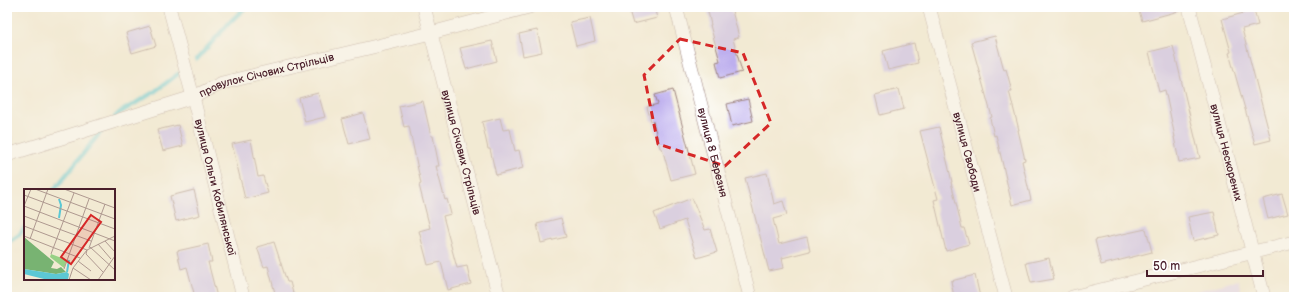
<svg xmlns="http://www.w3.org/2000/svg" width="1301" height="304" viewBox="0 0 1301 304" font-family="'Balsamiq Sans',sans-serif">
<rect width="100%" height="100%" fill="#fff"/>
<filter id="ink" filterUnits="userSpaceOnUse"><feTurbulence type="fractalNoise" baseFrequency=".025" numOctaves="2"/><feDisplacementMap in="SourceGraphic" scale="8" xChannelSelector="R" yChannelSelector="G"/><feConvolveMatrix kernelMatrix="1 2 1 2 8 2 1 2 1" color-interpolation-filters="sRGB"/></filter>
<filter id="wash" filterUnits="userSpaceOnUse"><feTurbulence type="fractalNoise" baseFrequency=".012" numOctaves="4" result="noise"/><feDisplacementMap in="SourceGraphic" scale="16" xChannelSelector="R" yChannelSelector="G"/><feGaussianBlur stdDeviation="0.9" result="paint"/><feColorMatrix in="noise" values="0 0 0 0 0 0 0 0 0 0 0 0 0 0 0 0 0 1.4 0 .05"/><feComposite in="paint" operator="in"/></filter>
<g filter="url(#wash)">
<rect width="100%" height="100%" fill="#f2ead3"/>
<polygon fill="#e1d4f3" points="1238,280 1243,297 1174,297"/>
<polygon fill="#96d185" stroke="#707858" points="7,123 14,149 7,151"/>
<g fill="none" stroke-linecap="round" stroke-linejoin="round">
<g stroke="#5cc8d4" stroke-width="4.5">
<polyline points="197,59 231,21 246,7"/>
<polyline points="115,117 119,113 154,92 178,74"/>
<polyline points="54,190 103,129"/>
<polyline points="7,243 19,235 25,227"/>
</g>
</g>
<g id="blocks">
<g fill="#bdafee">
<polygon points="628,7 654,7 657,18 633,24"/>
<polygon points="707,7 731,7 739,37 733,39 742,72 720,78 716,62 720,61 710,25 711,25"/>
<polygon points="1138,7 1179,7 1179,11 1142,21"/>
<polygon points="1254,10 1258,25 1242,29 1271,140 1255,144 1229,53 1231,52 1222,19"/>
<polygon points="590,18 595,41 576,46 570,22"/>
<polygon points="150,26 156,46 132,53 126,33"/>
<polygon points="537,30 542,52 523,56 519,34"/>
<polygon points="995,36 1004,70 1006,69 1012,91 1009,91 1019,130 1018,130 1025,160 1022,161 1031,200 1012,205 996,135 994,136 990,118 992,117 971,42"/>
<polygon points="492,41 497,61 466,69 460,48"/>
<polygon points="914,43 918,63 888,70 883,51"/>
<polygon points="1173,46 1200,158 1179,162 1174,137 1175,137 1165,90 1159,92 1149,52"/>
<polygon points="899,89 904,109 880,115 875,95"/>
<polygon points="673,90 695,174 671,180 662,148 660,148 653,121 651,121 647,107 658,104 655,95"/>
<polygon points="318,93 325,117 305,122 299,98"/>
<polygon points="748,99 753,121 732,126 727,104"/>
<polygon points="423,101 431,136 433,136 439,166 436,166 445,200 447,199 451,214 443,216 457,268 467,266 471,284 448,290 441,262 428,265 419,231 430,228 419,185 421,184 409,126 404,127 399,106"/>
<polygon points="363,113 370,139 349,144 342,119"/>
<polygon points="500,118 503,130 510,129 515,151 519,150 523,168 496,175 490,149 488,149 482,122"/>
<polygon points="178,125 183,146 163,151 157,130"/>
<polygon points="939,127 952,182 951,182 962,228 964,228 969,244 946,251 934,200 938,199 920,131"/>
<polygon points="251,140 258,177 263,176 268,193 245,199 232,144"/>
<polygon points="767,173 774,204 783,201 787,215 773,219 779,244 807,237 810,251 782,258 784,268 769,271 745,178"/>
<polygon points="194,190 200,215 176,221 170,196"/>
<polygon points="1282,194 1288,214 1268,219 1263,199"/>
<polygon points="692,198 705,230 710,229 717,252 697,258 685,220 660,229 654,213"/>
<polygon points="1214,212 1219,235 1193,241 1188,217"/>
<polygon points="561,218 566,237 541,243 537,224"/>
<polygon points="1146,229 1152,252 1101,265 1095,240"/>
<polygon points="274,242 287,282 290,282 294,297 276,297 268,266 264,267 257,247"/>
<polygon points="208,244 212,262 208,262 217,297 195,297 187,267 181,269 177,251"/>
<polygon points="1049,258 1054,279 1031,283 1026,263"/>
<polygon points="975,275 980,297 954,297 951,281"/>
</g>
</g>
</g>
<g filter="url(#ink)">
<use href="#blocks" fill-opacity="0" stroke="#9e847f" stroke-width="1"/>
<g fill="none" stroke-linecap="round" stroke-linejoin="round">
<defs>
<g id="minor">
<path id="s1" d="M169,7l24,90 50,200"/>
<path id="s2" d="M424,7l75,290"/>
<path id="s3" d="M676,7l74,290"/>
<path id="s4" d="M929,7l77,290"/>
<path id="s5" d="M1189,7l75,290"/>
<path id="s6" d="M7,155l186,-58 29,-14 209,-50 98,-26"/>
<polyline points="1072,297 1294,242"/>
</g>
</defs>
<use href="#minor" stroke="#9e847f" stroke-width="14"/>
<use href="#minor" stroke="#fff" stroke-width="13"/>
</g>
</g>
<path d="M0 0H1301V304H0ZM680,39l63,14 28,70 -46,43 -67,-22 -14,-69z" fill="#f2ead3" fill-opacity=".55" fill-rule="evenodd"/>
<path fill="none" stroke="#d62828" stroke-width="3" stroke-dasharray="8 5" stroke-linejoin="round" d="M680,39l63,14 28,70 -46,43 -67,-22 -14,-69z"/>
<g text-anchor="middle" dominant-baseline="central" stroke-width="3" stroke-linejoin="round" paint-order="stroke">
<g font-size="11" fill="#4a1f2b" stroke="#fff">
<text stroke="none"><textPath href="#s6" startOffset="272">провулок Січових Стрільців</textPath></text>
<text stroke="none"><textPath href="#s2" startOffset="150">вулиця Січових Стрільців</textPath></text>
<text stroke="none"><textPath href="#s3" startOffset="150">вулиця 8 Березня</textPath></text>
<text stroke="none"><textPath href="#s4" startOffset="150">вулиця Свободи</textPath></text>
<text stroke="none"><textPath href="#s5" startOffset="150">вулиця Нескорених</textPath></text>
<text stroke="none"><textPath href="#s1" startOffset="186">вулиця Ольги Кобилянської</textPath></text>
</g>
</g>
<g transform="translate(24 189)">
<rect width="91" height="91" fill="#f2ead3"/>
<path d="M27,65l16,6 -3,8 -14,-11z" fill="#96d185"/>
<path d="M0,48l30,25 -3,6 6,1 4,-2 5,5 -10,2 -32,-5z" fill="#78b372"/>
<path d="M0,80l32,5 11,-2 2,2 -1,6h-20l-24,-6z" fill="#5cc8d4"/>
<path fill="none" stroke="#5cc8d4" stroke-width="2" d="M35,10l2,6 -2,13M43,83l2,-12"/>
<path fill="none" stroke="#af9990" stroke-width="1" d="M11,0l80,30M40,0l51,19M0,6l91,34M0,17l91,35M0,17l7,-17M0,27l67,25M0,37l63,24 -1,4 17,18M0,47l56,22M6,50l18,-50M81,52l10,11M74,55l13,15M66,58l25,23M65,59l16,-44M27,65l23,-61M54,72l13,10M49,79l18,12M40,80l25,-70M45,91l4,-12 14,-18 28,-14M74,91l17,-24"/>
<path fill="#d62828" fill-opacity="0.15" stroke="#d62828" stroke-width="2" d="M67,26l10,7 -30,42 -10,-7z"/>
<rect width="91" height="91" fill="none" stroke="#4a1f2b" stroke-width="2"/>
</g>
<rect width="1301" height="304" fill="none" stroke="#fff" stroke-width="24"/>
<path d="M1147 270v6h116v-6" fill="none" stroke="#4a1f2b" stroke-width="2"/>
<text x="1153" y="270" font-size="12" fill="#4a1f2b" stroke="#ffffff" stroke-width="3" paint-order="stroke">50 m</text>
</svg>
